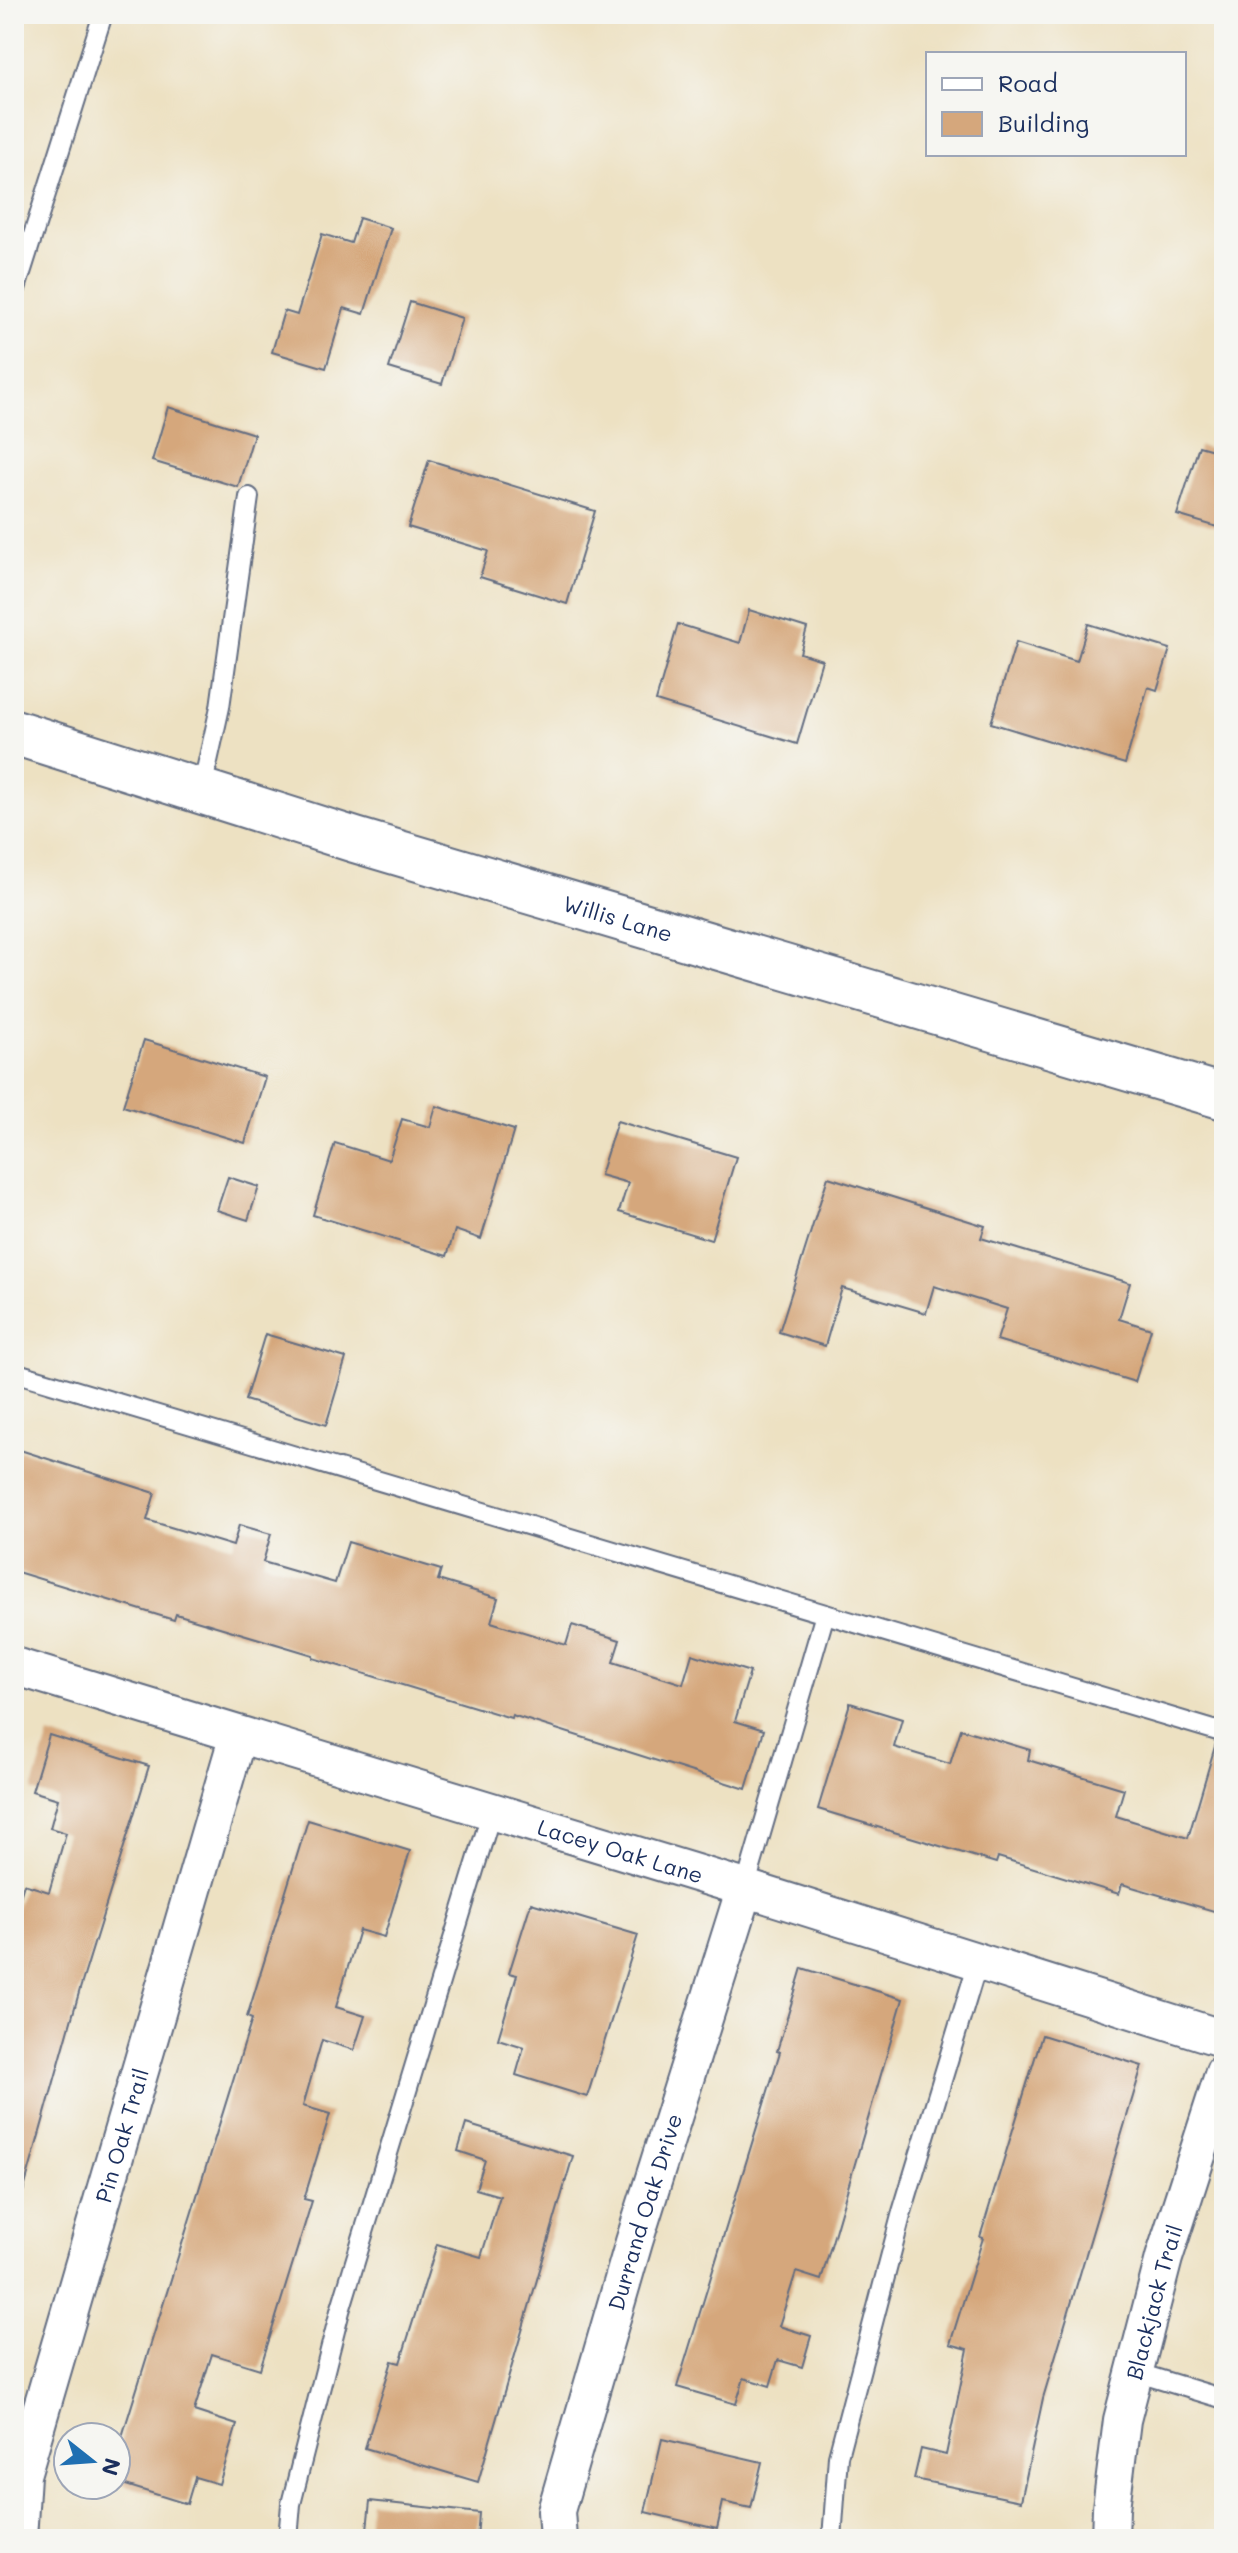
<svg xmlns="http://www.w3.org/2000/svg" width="1238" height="2553" viewBox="0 0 1238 2553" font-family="Mali,sans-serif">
<rect width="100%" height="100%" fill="#f6f6f2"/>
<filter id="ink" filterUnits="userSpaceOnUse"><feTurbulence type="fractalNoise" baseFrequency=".0125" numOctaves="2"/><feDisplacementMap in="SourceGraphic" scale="16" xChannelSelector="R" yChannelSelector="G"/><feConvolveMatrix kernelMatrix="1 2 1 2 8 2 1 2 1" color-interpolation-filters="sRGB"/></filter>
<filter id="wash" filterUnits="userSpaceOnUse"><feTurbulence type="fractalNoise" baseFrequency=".006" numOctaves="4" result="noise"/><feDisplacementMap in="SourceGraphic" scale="32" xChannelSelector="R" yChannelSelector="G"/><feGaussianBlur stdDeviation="1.8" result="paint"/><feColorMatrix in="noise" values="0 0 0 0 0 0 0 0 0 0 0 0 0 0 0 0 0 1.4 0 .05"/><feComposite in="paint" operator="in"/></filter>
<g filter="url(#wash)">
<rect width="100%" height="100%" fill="#ede1c2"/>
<g id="blocks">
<g fill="#d5a77c">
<polygon points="359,218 391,228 364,314 344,308 326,368 272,352 284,311 297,315 322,234 351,243"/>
<polygon points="410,302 462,318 442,384 389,368"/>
<polygon points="168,407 254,434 238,487 152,461"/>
<polygon points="1199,446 1224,453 1224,529 1177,515"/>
<polygon points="429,460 595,511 567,604 480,577 488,551 408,527"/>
<polygon points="749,610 807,628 800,653 822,660 797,744 656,701 678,624 740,643"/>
<polygon points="1088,624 1170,649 1157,690 1148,687 1125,764 991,723 1016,642 1077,661"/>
<polygon points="144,1040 265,1077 245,1143 123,1106"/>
<polygon points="436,1106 514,1130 481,1239 455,1230 447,1256 313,1215 335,1143 389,1160 402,1119 430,1127"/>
<polygon points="617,1121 736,1157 711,1240 619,1212 628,1183 600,1175"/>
<polygon points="228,1177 259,1187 248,1220 217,1210"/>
<polygon points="828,1177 985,1226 981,1238 1130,1283 1119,1319 1151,1329 1135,1382 997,1340 1007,1309 934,1286 926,1313 842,1288 825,1346 779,1332"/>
<polygon points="265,1334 346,1358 326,1425 245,1400"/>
<polygon points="20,1450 155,1493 147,1520 233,1546 239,1525 271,1534 263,1562 335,1583 348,1542 441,1570 438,1580 498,1598 491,1622 566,1645 572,1625 620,1640 613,1662 683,1684 692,1654 750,1672 735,1721 764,1730 746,1789 512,1715 511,1718 313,1658 313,1655 176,1614 174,1620 14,1571 14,1468"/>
<polygon points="850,1703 902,1719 894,1747 950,1764 961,1729 1030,1750 1028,1760 1124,1789 1116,1816 1188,1838 1216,1743 1224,1745 1224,1914 1122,1884 1119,1894 998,1857 996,1863 818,1809"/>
<polygon points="49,1735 149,1766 80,1989 22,2196 14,2195 14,1917 24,1884 49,1892 66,1833 50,1828 58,1799 32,1791"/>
<polygon points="308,1820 410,1851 384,1937 359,1930 336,2007 365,2016 354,2050 322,2040 303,2106 330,2114 304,2199 312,2201 260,2369 212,2354 194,2411 237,2425 219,2484 195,2477 187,2504 116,2482 116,2456 252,2019 247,2017"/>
<polygon points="531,1903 638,1935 587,2097 516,2075 524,2047 498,2039 517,1975 509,1973"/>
<polygon points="802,1968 903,1999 821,2280 796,2272 779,2326 811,2336 802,2367 778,2360 770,2386 744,2378 736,2404 677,2387 780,2052 777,2051"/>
<polygon points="1042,2035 1142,2066 1043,2398 1021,2501 914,2479 921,2449 946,2455 968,2349 950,2344 983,2238 980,2237"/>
<polygon points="466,2124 573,2156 478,2482 365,2448 392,2361 400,2363 437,2244 481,2257 500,2196 476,2189 485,2160 458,2151"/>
<polygon points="662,2439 762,2462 751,2508 723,2502 717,2529 645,2512"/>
<polygon points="370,2501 479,2513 477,2539 366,2539"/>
</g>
</g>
</g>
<g filter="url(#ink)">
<use href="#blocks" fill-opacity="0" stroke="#646d81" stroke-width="2"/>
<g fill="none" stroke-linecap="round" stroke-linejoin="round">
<defs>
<g id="lane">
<polyline points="14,295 103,14"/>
<polyline points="201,793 220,707 249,497"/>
<polyline points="14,1372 1224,1733"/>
<polyline points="745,1888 825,1614"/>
<polyline points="1135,2372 1224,2399"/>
<polyline points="288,2539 291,2504 340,2311 492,1811"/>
<polyline points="832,2539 838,2456 902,2212 978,1962"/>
</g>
<g id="street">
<path id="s1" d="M14,1666l731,222 479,151"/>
<path id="s2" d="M18,2539l4,-64 216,-740"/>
<path id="s3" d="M558,2539l-2,-28 78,-269 111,-354"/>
<path id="s4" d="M1110,2539l1,-31 11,-88 42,-162 60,-186"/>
</g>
<g id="secondary">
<path id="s5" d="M14,732l341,108 869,257"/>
</g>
</defs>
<use href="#lane" stroke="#646d81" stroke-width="22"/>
<use href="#street" stroke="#646d81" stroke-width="40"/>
<use href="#secondary" stroke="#646d81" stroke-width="48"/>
<use href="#lane" stroke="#fff" stroke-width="18"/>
<use href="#street" stroke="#fff" stroke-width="36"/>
<use href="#secondary" stroke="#fff" stroke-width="44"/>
</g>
</g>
<g text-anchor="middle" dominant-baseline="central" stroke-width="6" stroke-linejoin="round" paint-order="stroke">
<g font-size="22" fill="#1b2f5e" stroke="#f6f6f2">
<text stroke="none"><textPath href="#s5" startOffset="632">Willis Lane</textPath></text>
<text stroke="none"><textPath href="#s1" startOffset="634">Lacey Oak Lane</textPath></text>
<text stroke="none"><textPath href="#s2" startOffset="418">Pin Oak Trail</textPath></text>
<text stroke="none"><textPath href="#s3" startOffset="340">Durrand Oak Drive</textPath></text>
<text stroke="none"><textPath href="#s4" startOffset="242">Blackjack Trail</textPath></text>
</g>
</g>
<rect width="1238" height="2553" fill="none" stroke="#f6f6f2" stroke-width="48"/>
<rect x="926" y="52" width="260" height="104" fill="#f6f6f2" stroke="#9ea6b7" stroke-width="2"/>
<rect x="942" y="78" width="40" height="12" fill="#ffffff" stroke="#9ea6b7" stroke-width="2"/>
<text x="998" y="92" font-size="24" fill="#1b2f5e">Road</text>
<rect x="942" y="112" width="40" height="24" fill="#d5a77c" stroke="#9ea6b7" stroke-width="2"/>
<text x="998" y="132" font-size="24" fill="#1b2f5e">Building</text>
<g transform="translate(92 2461) rotate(107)"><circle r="38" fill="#f6f6f2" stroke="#9ea6b7" stroke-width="2"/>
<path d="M0-6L14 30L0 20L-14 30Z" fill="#1f6fb2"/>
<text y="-12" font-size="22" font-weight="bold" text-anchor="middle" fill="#1b2f5e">N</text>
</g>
</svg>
